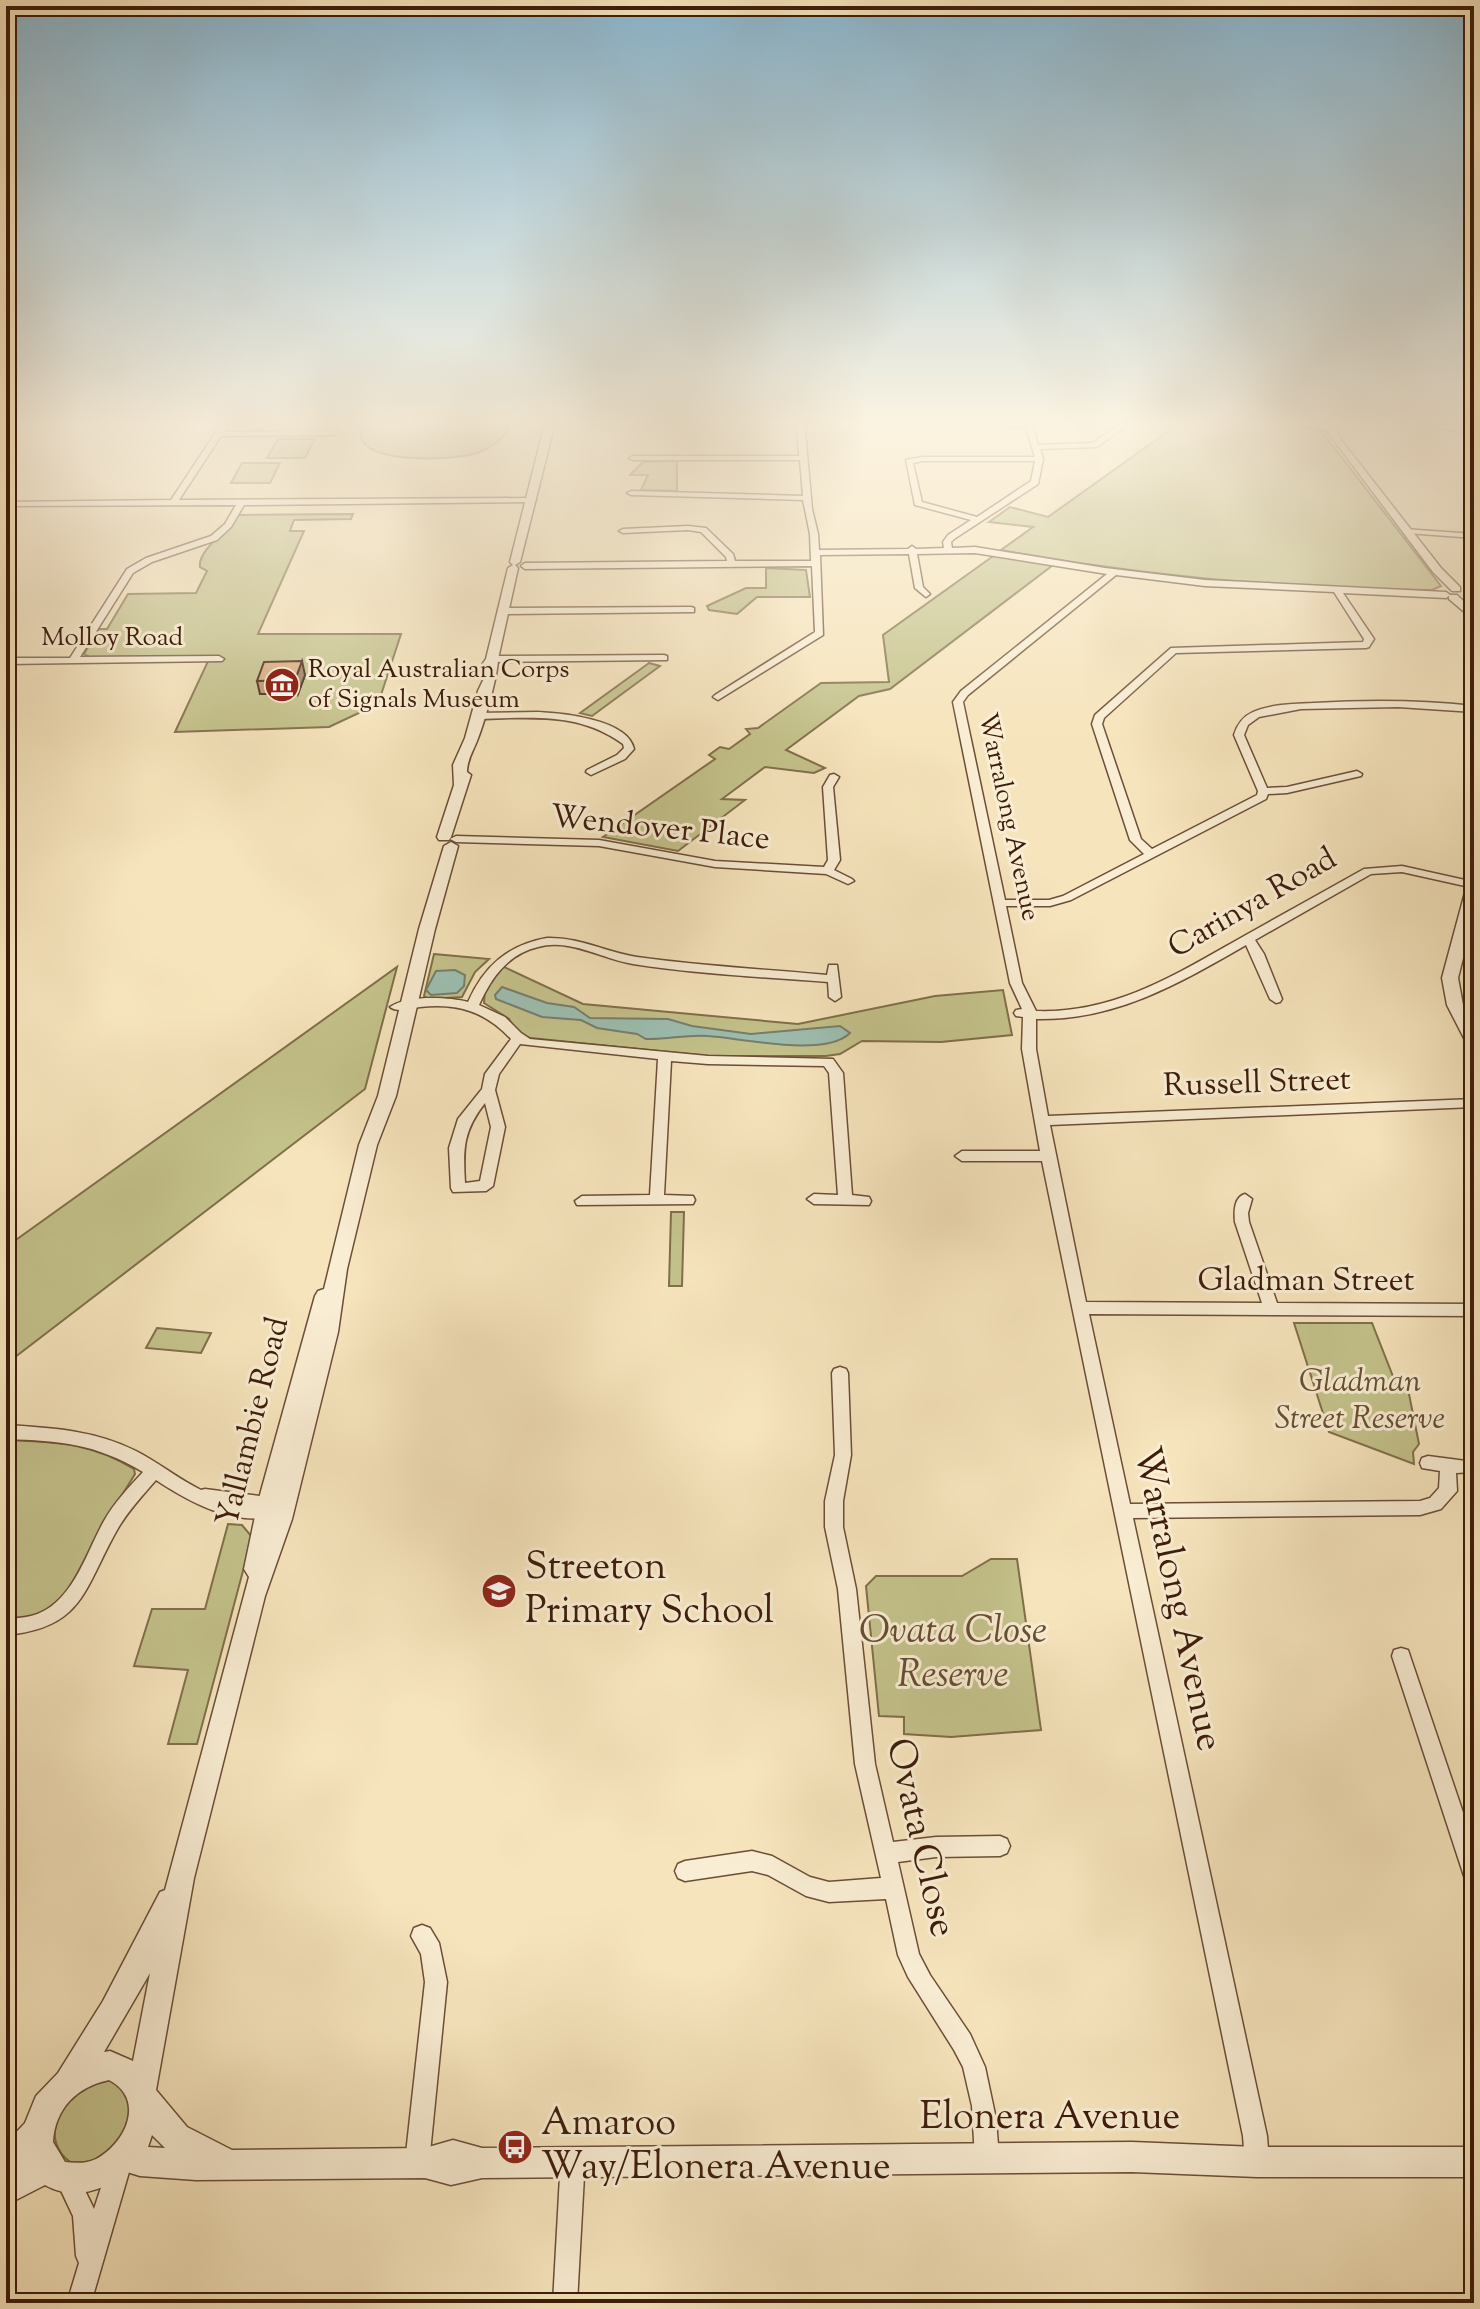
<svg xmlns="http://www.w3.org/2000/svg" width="1480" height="2309" viewBox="0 0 1480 2309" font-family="'Sorts Mill Goudy',serif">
<rect width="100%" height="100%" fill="#f6e4bc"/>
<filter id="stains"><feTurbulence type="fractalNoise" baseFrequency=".0025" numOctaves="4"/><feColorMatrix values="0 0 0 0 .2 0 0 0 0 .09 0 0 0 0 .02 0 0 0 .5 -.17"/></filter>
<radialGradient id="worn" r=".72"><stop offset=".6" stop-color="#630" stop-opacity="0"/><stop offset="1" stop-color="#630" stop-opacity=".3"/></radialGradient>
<g fill="#c4c28b" stroke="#806f4a" stroke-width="2">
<path d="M362,420h147l-2,12c-8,10 -18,17 -30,21 -23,7 -94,10 -112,-9 -6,-6 -5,-16 -3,-24z"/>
<path d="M1184,420l112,5 27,8 118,153 -9,4c-146,-1 -288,-14 -431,-40l32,-23 -44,-5 21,-15 38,10z"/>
<polygon points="278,439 315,439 305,458 267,458"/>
<polygon points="677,461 677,491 641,490 648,475 630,475 643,462"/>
<polygon points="242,463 280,463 270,483 231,483"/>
<path d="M353,514l-2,5 -57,1 -4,11h14l-46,103h143l-23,70 -49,23 -154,5 35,-75 -119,1 -7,-4 15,-25h8l21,-35 68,-1 11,-22 -7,-4c-3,-16 29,-38 39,-52z"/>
<polygon points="996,554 1053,565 890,689 859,696 786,750 825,768 814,773 765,767 722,799 745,800 678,851 603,837 715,759 709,755 720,747 729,749 750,734 746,729 758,728 821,683 889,682 883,635"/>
<polygon points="766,568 806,570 810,597 757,597 737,614 709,610 707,606 746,588 766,588"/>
<polygon points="649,663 660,666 592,716 580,713"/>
<polygon points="434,954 489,959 475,972 462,997 429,999 424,996"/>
<polygon points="502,966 583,1004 798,1024 935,996 1003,990 1012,1035 941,1042 862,1041 840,1054 826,1056 709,1056 530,1038 517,1033 509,1019 484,1003 485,990"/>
<polygon points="397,967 365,1089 6,1364 6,1247"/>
<polygon points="671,1212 684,1212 682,1286 669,1286"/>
<polygon points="1294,1323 1372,1323 1396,1384 1407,1384 1419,1444 1413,1452 1414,1464 1329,1432"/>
<polygon points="157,1328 211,1333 201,1353 146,1348"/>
<path d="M6,1440c50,2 84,2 128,29l1,5 -42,68 -19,44 -26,23 -22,10h-20z"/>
<polygon points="228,1524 242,1525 252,1537 197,1744 168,1744 188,1670 134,1666 152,1609 205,1609"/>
<polygon points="991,1559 1017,1559 1041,1730 951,1737 904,1734 904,1717 879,1716 866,1586 876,1576 962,1576"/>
<path d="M109,2079l19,13c1,8 4,18 3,26 -4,28 -34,48 -61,44 -28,-20 -15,-64 14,-78 7,-3 18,-4 25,-5z"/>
</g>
<g fill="#9dbfb1" stroke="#777e6e" stroke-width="2">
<polygon points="455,970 465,975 464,986 457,993 431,995 426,990 436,971"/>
<path d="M502,987l45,16 27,4 16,11 78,1 24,7 59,8 89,-8 10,7c-25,25 -109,5 -142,3 -21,-2 -41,4 -62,3l-9,-5 -40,-6 -16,-8 -39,-3 -46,-18 -1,-4z"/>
</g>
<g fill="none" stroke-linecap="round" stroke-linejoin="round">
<defs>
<g id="minor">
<polygon points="224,420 231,420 224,432 332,431 337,420 344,420 334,435 221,436 179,500 532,498 536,500 532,502 244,505 231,527 217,540 152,562 133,573 80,657 219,656 224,659 222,661 6,664 6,658 70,658 127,569 146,558 211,536 225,524 236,505 6,506 6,502 171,500"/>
<path d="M796,420h8l8,89 6,25 1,16 89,-1 4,-3 4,3 28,-1 -1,-6 5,-7 23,-15 -56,-15 -9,-45 16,-3h113l-9,-29 -101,-8 100,4 -2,-4h8l7,25 54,-2 34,-23h8l-37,27 -57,2 3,10 -5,25 -84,55 -3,3 1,6 23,-1 130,21 100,12 241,12 4,3 -4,3 -103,-5 31,46 -5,8 -3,1 -190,5 -72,65 -2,6 39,115 11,10 105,-54 1,-4 -24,-56c3,-10 8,-18 19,-23 18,-8 41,-8 61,-9 53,-3 107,-3 160,3v6l-76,-5 -97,2 -42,8 -11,8 -4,10 23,53 20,-1 70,-16 5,3 -1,2 -74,17 -19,1 -2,5 -195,101 -21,6h-44l16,77 14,28c80,3 144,-39 210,-76 39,-22 79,-44 118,-66l38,-3 72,16v6l-72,-16 -31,2 -116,66 9,14 18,45 -2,3 -4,1 -6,-4 -24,-54c-66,38 -131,76 -210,74v30l12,67 426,-17v8l-424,18 36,177 176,1 -27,-81c-1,-10 -1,-25 10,-28l7,5 -4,14 1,9 28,81 197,1v12l-385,-2 41,190 290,-3 10,-3 9,-10 1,-17 -18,-3 -2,-5 2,-5 6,-2 46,6v10l-18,1 1,18 -16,18 -21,6 -287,3 134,618 2,26 -4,8 -8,4 -8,-4 -4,-8 -2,-26 -201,-975h-80l-7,-5 7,-5h78l-18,-102 1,-32 -7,-1 -2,-3 2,-3 6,-1 -12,-26 -57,-281 8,-11 146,-117 -132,-21 -58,1 6,33 7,7 -4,3 -11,-9 -6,-34 -89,1 3,80 -105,65 -5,-3 2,-2 100,-63 -3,-66 -287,3 -4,-3 4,-3 202,-2 -1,-4 -25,-25 -13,-2 -65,3 -4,-2 4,-2 65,-3 18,2 27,26 2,7h76l-1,-27 -7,-34 -172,-5 -4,-2 4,-2 172,5 -3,-36h-167l-4,-2 4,-2h166l-2,-30h-239l-4,-2 4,-2zM922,461h113l-4,20 -54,36 -55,-15 -9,-39zM1116,575l89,11 129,6 30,47 -1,3 -192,6 -76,67 -3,9 38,116 14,14 -81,42 -14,4h-44l-42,-198 5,-7z"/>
<polygon points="1236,420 1319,423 1323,425 1319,427"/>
<polygon points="1405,420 1420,420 1474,431 1474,435"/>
<polygon points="1404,529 1474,534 1474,538 1407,533 1404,533"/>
<polygon points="691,607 694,608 694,612 504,614 500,611 504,608"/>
<polygon points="664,655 667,656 667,660 492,662 487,659 492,656"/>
<path d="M537,712c24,1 91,7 97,37l-9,10 -34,16 -5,-3 1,-2 30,-15 7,-7 -1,-4c-45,-33 -93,-26 -146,-25l-5,-3 5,-3z"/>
<polygon points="834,774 839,777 833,787 840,860 834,870 852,879 854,881 848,884 826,874 715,867 599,846 456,842 450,839 456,836 599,840 715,861 824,867 828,860 823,787 830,775"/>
<path d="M547,938c32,-1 59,14 90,19 63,9 127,12 190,18l2,-10h8l4,32 -6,4 -6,-4 -1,-15c-65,-5 -131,-8 -195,-18 -31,-5 -63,-26 -95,-17 -30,7 -47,31 -59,58l26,12 16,16 9,6 178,17 125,3 10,14 9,122 17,2 2,4 -2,4 -55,-1 -7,-5 7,-5 24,1 -9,-122 -5,-7 -116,-2 -37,-3 -7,134 29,1 2,4 -2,4 -116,1 -2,-4 7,-5 68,-1 8,-136 -138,-15 -21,30 -4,16 10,37 -12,59 -7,5 -33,1 -2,-4 -2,-40 9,-29 24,-30 3,-15 26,-35c-26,-28 -54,-36 -91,-32 -11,1 -22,6 -30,0 17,-12 58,-10 78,-5 16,-36 40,-57 79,-64zM485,1103l6,24 -11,54 -15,2c-2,-34 -2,-52 20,-80z"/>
<polygon points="840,1367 846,1369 848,1373 851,1455 843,1501 843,1527 856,1589 875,1764 893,1842 936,1837 1000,1836 1007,1839 1010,1846 1007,1853 1000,1856 936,1857 898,1862 919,1954 930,1975 970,2034 985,2067 996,2119 999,2158 995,2166 987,2170 979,2166 975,2158 972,2106 963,2067 954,2050 908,1977 898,1955 886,1899 829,1902 806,1896 768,1875 752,1871 685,1881 678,1878 675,1871 678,1864 685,1861 752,1851 772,1856 810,1877 829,1882 881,1878 855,1764 838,1589 825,1527 825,1501 835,1455 832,1373 834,1369"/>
<path d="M6,1425c46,3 88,5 130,26 22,11 42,28 65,39l4,-1 70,9 6,2 3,9 -3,5c-43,15 -90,-11 -125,-34 -14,16 -29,32 -39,50 -33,58 -33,98 -111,105v-16c8,-1 17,-1 25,-3 41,-10 55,-63 73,-95 10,-18 25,-34 39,-49 -49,-29 -82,-31 -137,-33z"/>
<polygon points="1401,1648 1408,1650 1410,1656 1474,1845 1474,1886 1467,1883 1464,1876 1392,1656 1394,1650"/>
<polygon points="422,1925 430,1928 439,1943 447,1982 429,2163 425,2171 417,2175 409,2171 405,2163 425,1982 421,1954 411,1936 414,1928"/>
<polygon points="570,2151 578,2155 584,2176 577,2303 553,2303 560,2176 558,2163 562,2155"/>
<polygon points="119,2153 127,2157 131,2165 91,2303 67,2303 79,2263 76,2256 73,2216 56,2180 60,2172 68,2168 76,2172 94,2209 111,2157"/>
</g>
<g id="tertiary">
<polygon points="1323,422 1335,427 1341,440 1441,568 1460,587 1460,591 1452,591 1433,572 1327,431 1312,427"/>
<path d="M549,424l5,3 -34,135 -5,3 3,3 -20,91c0,16 -14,65 -21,82 -4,10 -10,19 -10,31l4,3 -20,62 -2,3h-10l-2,-3 17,-52 -1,-20 12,-27 13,-47 8,-17 -7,-5 7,-10 22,-91 5,-3 -3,-3 34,-135z"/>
<polygon points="1449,595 1457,595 1474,611 1474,620 1449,599"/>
<path d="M451,842l7,4 -23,83 -39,167 -19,49 -30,124 -9,63 -46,187 -27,77 -71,282 -38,212 31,37 45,23 193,-2 28,-8 29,8 650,-6 125,5h217v30h-217l-125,-5 -650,6 -31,7 -26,-7 -229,2 -56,-4 -13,-4c-23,19 -54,29 -82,13l-39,20v-62l19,-20 11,-27 22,-23 45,-72 57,-109 5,-2 84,-313 -5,-8 14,-67 57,-206 3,-5 6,-2 35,-144 19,-49 41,-167 25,-83zM150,1973l-17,88 -23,-10 -6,1zM109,2080c37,19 17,63 -13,79 -10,5 -21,4 -31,3l-12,-20c2,-33 23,-55 56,-62zM152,2135l13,13 -17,-1z"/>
<polygon points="1474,881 1474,914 1458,978 1463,1005 1474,1026 1474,1047 1466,1042 1447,1005 1442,978 1467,885"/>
</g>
</defs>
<use href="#minor" stroke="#6b4e36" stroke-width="3"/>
<use href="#tertiary" stroke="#6b4e36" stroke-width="3"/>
<use href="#minor" fill="#f9edd3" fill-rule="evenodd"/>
<use href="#tertiary" fill="#f9edd3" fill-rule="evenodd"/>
</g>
<polygon fill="#bc936f" stroke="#3d1c09" stroke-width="2" points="305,675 298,694 260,694 257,681"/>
<polygon fill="#99785a" stroke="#3d1c09" stroke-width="2" points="302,661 305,675 298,694 295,680"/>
<polygon fill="#dbab81" stroke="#3d1c09" stroke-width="2" points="302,661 295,680 257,681 264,662"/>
<linearGradient id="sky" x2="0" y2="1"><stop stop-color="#8ab8d2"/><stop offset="0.57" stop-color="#fbf3e1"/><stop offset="1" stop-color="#fbf3e1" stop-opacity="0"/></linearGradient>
<rect width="1480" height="743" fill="url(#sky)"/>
<defs>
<symbol id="museum-disc" viewBox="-11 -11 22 22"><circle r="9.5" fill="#8f2418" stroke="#f9edd3"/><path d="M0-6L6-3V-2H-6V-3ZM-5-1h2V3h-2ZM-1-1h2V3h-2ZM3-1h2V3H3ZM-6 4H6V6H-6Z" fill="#fff"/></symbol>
<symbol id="school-disc" viewBox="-11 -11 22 22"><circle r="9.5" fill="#8f2418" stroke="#f9edd3"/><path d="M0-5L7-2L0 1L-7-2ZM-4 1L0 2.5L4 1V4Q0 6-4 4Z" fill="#fff"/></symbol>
<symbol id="bus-disc" viewBox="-11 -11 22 22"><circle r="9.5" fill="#8f2418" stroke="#f9edd3"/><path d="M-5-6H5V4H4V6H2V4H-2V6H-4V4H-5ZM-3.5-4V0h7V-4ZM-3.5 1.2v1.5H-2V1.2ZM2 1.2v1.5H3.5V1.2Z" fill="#fff"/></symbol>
</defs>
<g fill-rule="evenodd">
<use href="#museum-disc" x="262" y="665" width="40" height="40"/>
<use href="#school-disc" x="479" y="1571" width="40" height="40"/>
<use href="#bus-disc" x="495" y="2127" width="40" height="40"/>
</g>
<g text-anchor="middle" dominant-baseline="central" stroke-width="6" stroke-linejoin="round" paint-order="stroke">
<g font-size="26" fill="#3d1c09" stroke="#f9edd3">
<text x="112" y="638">Molloy Road</text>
<text transform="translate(1008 817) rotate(78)">Warralong Avenue</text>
</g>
<g font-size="26" fill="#3d1c09" stroke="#f9edd3" text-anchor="start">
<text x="308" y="670">Royal Australian Corps<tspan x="308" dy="30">of Signals Museum</tspan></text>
</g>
<g font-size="32" fill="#3d1c09" stroke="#f9edd3">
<text transform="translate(660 829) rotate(6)">Wendover Place</text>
<text transform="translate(1253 904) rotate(-30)">Carinya Road</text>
<text transform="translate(1257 1084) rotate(-2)">Russell Street</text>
<text x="1306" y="1282">Gladman Street</text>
<text transform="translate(254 1422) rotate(-76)">Yallambie Road</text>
</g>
<g font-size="32" font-style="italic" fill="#664e30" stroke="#f9edd3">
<text x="1360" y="1383">Gladman<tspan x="1360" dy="37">Street Reserve</tspan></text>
</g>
<g font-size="38" fill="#3d1c09" stroke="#f9edd3" text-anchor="start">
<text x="525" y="1569">Streeton<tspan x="525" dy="44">Primary School</tspan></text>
<text x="541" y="2125">Amaroo<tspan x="541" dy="44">Way/Elonera Avenue</tspan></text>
</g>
<g font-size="38" fill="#3d1c09" stroke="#f9edd3">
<text transform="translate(1176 1599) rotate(78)">Warralong Avenue</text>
<text transform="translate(919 1838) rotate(77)">Ovata Close</text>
<text x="1050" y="2119">Elonera Avenue</text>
</g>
<g font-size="38" font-style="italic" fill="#664e30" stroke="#f9edd3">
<text x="953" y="1633">Ovata Close<tspan x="953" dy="44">Reserve</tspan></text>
</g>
</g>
<rect width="1480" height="2309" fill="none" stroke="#f6e4bc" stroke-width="32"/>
<rect x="8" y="8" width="1464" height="2293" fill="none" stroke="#3d1c09" stroke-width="4"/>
<rect x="16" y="16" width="1448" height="2277" fill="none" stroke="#3d1c09" stroke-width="2"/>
<rect width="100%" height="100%" filter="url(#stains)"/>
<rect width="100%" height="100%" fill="url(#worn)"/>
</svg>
